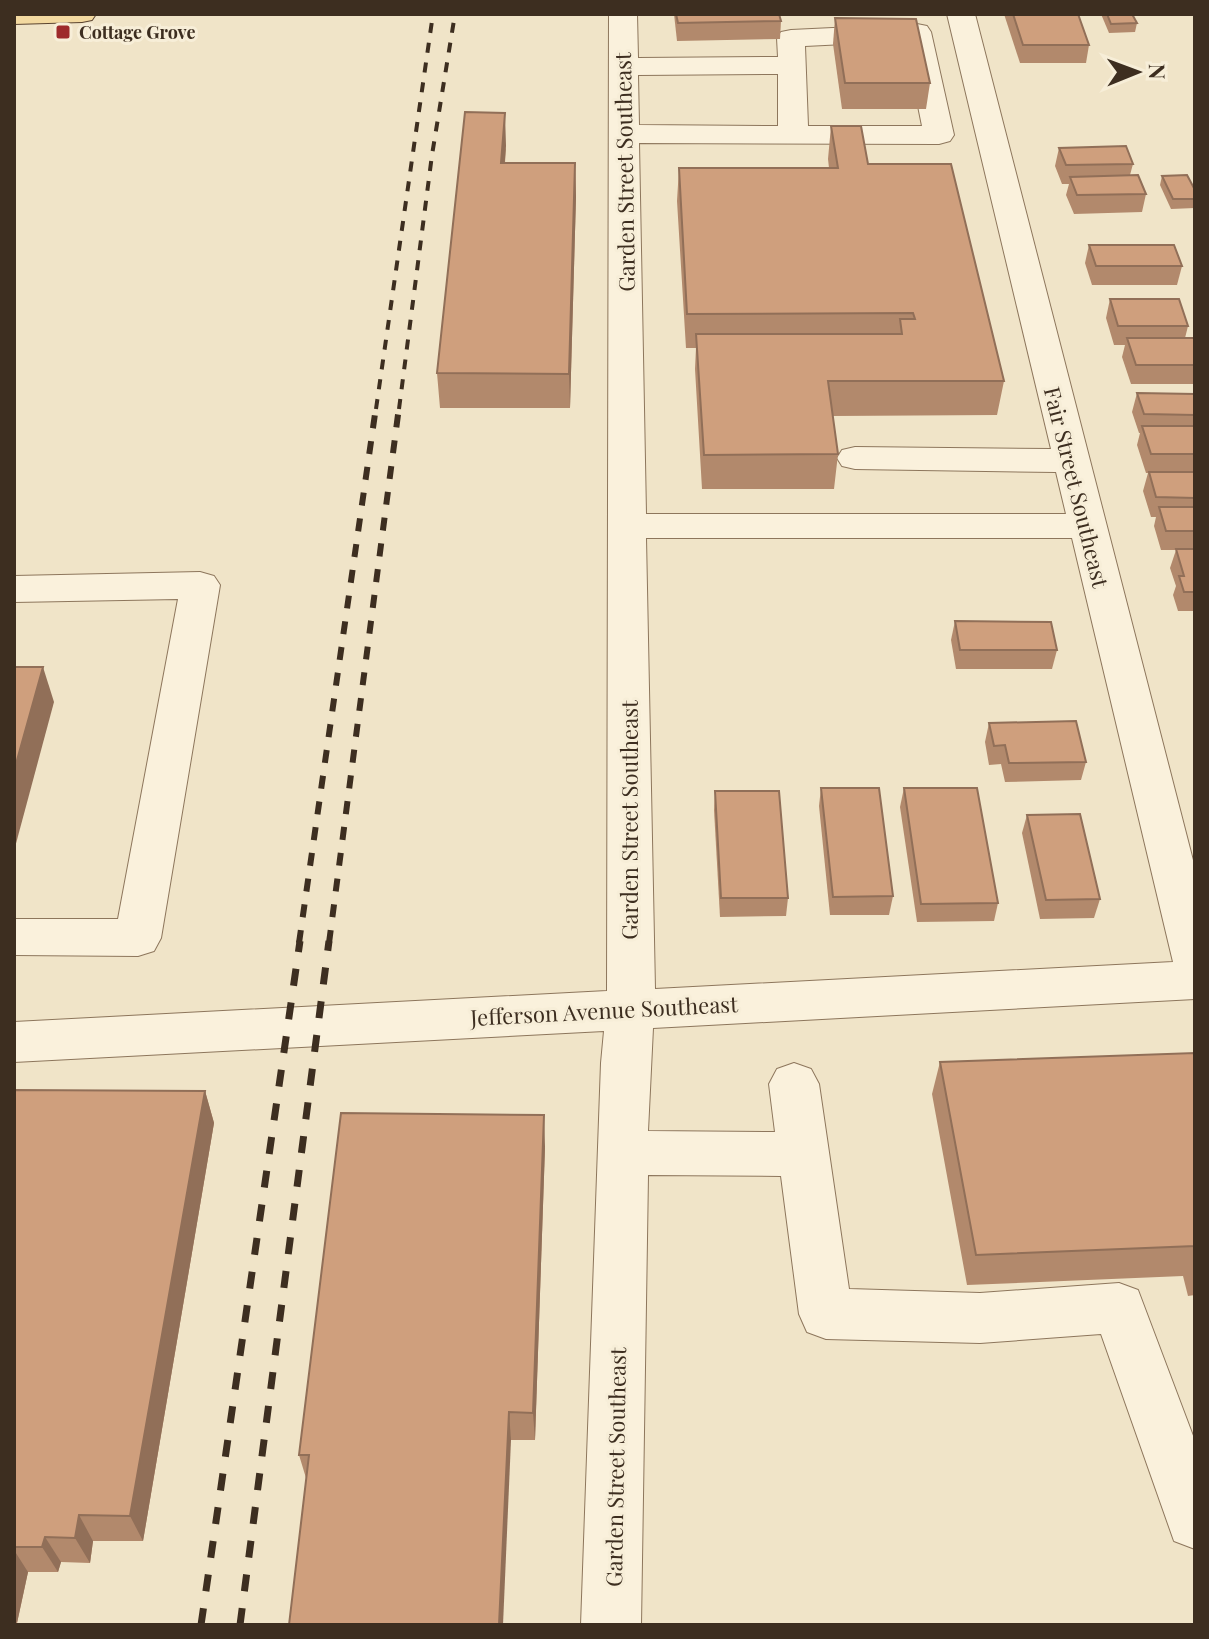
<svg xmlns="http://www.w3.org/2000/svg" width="1209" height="1639" viewBox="0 0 1209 1639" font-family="'Playfair Display',serif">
<rect width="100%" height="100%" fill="#f0e4c8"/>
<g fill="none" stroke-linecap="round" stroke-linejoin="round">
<defs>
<g id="minor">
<path d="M609,14h28l1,44 140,-1 -1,-19 4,-6 10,-2 126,-6 10,2 4,6 23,103 -4,6 -11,3 -300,-1 7,371h420l-10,-42 -201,-3 -13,-3 -5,-8 5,-8 13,-3 196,2 -104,-435h28l220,854v131l-542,29 -5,103 127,1 -6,-48 8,-15 17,-6 17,6 8,15 30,205 131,4 139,-10 19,7 57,151v108l-21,-8 -73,-207 -121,9 -154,-4 -19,-7 -8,-18 -18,-138 -133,-1 -7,450h-60l20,-562 3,-32 -590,31v-40l593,-31zM905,41l17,85h-114l-3,-80zM778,74v52l-139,-1 -1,-50zM646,538h426l101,424 -518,27z"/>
<polygon points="200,572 214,576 220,585 161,938 154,951 138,956 14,955 14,919 118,919 178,599 14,602 14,576"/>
</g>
<polygon id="major" points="14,14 96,14 92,20 82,22 14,24"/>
</defs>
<use href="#minor" stroke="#8d765c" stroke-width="2"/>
<use href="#major" stroke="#5b4430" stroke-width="2"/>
<use href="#minor" fill="#faf1dc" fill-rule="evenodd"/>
<use href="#major" fill="#f3d9a0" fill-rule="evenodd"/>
<g stroke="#3d2e20" stroke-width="4" stroke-dasharray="10 10" stroke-linecap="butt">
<polyline points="376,409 433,14"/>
<polyline points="399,409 432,155 455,14"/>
</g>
<g stroke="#3d2e20" stroke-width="6" stroke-dasharray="13 13" stroke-linecap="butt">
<polyline points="299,943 376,407"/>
<polyline points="329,943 399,407"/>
</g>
<g stroke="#3d2e20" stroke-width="7" stroke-dasharray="17 17" stroke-linecap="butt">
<polyline points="201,1625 300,941"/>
<polyline points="240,1625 329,941"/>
</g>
</g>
<g fill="#b2896c">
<polygon points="674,14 779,14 781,21 780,39 677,41"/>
<polygon points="1004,14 1078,14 1089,45 1086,63 1020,63"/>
<polygon points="1101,14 1132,14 1137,23 1135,32 1109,33"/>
<polygon points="835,18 930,83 926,109 842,109 833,44"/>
<polygon points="831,126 868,164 1004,381 997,415 833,416 838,454 834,489 702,489 695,369 696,348 686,348 677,201 679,168 829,168 828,159"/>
<polygon points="506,146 505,163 575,163 576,197 570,408 440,408 437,373"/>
<polygon points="1059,148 1133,164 1130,175 1146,194 1142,212 1074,214 1066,195 1069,184 1062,184 1055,166"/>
<polygon points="1162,176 1195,190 1195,208 1171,209 1160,185"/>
<polygon points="1089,245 1182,266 1177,285 1092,285 1085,263"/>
<polygon points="1110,299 1188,326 1185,338 1195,338 1195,384 1131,384 1122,357 1125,345 1114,345 1106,318"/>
<polygon points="1137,393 1195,394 1195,611 1178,611 1173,595 1176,586 1170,568 1176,550 1161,550 1154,526 1156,517 1151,517 1143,491 1148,473 1146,473 1137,445 1140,433 1139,433 1132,412"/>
<polygon points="955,621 1057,650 1052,669 956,669 951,640"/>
<polygon points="989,723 1086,762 1081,780 1005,782 1001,764 989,765 985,742"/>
<polygon points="821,788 893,896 889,915 830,915 819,806"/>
<polygon points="904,788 998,903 994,921 917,922 900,807"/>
<polygon points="715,791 788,898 786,916 720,917 714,810"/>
<polygon points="1027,815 1100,899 1094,918 1040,919 1022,833"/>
<polygon points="1195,1053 1195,1295 1188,1296 1183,1276 967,1285 932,1094 940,1062"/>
<polygon points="14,1090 205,1091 214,1123 143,1541 93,1541 90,1563 61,1562 58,1572 28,1572 17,1623 14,1623"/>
<polygon points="545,1147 535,1440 511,1440 306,1478 299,1455"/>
</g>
<g fill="#916f58">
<polygon points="505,113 506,146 502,197 501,163"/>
<polygon points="575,163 576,197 570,408 569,374"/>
<polygon points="43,667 54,702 14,851 14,771"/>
<polygon points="205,1091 214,1123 143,1541 130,1516"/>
<polygon points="544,1115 545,1147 535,1440 533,1413"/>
<polygon points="509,1412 511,1440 503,1625 499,1625"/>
<polygon points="79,1515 93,1541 90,1563 75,1538"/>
<polygon points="45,1537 61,1562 58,1572 42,1547"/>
<polygon points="14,1550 28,1572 17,1623 14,1619"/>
</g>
<g fill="#cf9f7d" stroke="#916f58" stroke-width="2">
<polygon points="676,14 779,14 781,21 678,23"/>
<polygon points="1013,14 1078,14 1089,45 1023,45"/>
<polygon points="1107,14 1132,14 1137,23 1111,24"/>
<polygon points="835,18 916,19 930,83 845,83"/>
<polygon points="465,112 505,113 501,163 575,163 569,374 437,373"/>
<polygon points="831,126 861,126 868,164 951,164 1004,381 828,381 838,454 704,455 696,334 902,334 900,319 915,319 913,313 687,314 679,168 838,168"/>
<polygon points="1126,146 1133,164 1066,165 1059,148"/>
<polygon points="1138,175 1146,194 1077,195 1070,177"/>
<polygon points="1187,175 1195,190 1195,199 1173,199 1162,176"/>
<polygon points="1089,245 1174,245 1182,266 1096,266"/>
<polygon points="1110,299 1179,299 1188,326 1118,326"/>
<polygon points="1127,338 1195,338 1195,365 1136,365"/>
<polygon points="1137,393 1195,394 1195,415 1144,414"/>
<polygon points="1142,426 1195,426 1195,454 1151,454"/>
<polygon points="1149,472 1195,472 1195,498 1156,497"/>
<polygon points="1159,507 1195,507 1195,531 1166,531"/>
<polygon points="1176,549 1195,549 1195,592 1184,592 1179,576 1184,576"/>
<polygon points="955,621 1051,622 1057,650 960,650"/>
<polygon points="14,667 43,667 14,771"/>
<polygon points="1076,721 1086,762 1009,763 1005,745 994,746 989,723"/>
<polygon points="821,788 879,788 893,896 833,897"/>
<polygon points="904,788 977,788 998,903 921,904"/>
<polygon points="715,791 779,791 788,898 721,898"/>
<polygon points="1080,814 1100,899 1046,900 1027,815"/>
<polygon points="1195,1053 1195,1246 976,1255 940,1062"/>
<polygon points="14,1090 205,1091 130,1516 79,1515 75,1538 45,1537 42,1547 14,1547"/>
<polygon points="341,1113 544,1115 533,1413 509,1412 499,1625 289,1625 309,1455 299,1455"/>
</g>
<rect fill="#9e2a2b" stroke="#f7eed8" stroke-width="3" x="55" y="24" width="16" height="16" rx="4"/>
<g text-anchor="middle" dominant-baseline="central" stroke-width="6" stroke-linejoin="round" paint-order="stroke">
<g font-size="18" font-weight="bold" fill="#3d2e20" stroke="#f7eed8" text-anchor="start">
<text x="79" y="32">Cottage Grove</text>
</g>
<g font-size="22" fill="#3d2e20" stroke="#f7eed8">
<text transform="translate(624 172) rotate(-91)">Garden Street Southeast</text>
<text transform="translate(1077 487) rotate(76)">Fair Street Southeast</text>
<text transform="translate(629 820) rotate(-90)">Garden Street Southeast</text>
<text transform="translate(604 1010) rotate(-3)">Jefferson Avenue Southeast</text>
<text transform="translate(615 1467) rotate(-89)">Garden Street Southeast</text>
</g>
</g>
<rect width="1209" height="1639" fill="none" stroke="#3d2e20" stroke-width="32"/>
<g transform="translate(1137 72) rotate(89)" stroke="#f7eed8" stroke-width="6" paint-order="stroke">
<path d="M0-6L14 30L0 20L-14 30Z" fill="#3d2e20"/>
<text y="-12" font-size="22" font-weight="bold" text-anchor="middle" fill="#3d2e20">N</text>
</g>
</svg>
